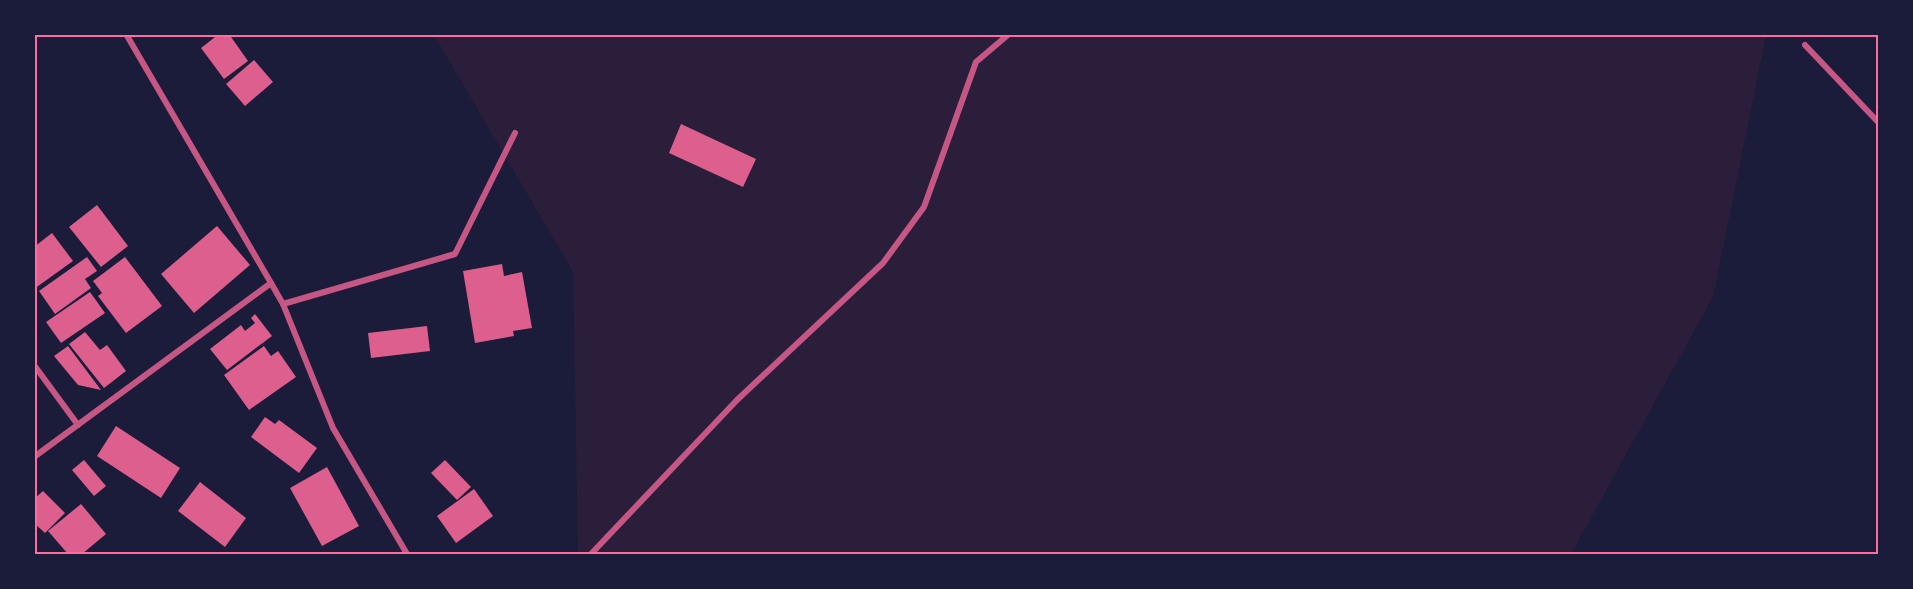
<svg xmlns="http://www.w3.org/2000/svg" width="1913" height="589" viewBox="0 0 1913 589" font-family="Signika,sans-serif">
<rect width="100%" height="100%" fill="#1b1b3a"/>
<polygon fill="#2a1e3b" points="434,35 1766,35 1713,297 1571,554 578,554 573,272"/>
<g fill="#dd5f8e">
<polygon points="219,34 229,34 248,61 224,79 201,48"/>
<polygon points="254,60 273,82 245,106 226,84"/>
<polygon points="681,124 756,159 743,187 669,153"/>
<polygon points="97,205 128,246 101,267 69,227"/>
<polygon points="217,226 250,265 194,313 161,274"/>
<polygon points="52,233 73,261 34,289 34,247"/>
<polygon points="87,257 97,271 85,279 91,288 55,314 39,291"/>
<polygon points="125,257 162,306 126,333 98,296 102,293 93,281"/>
<polygon points="502,264 504,276 522,272 532,328 513,331 514,336 475,343 463,271"/>
<polygon points="90,292 105,313 61,343 46,322"/>
<polygon points="255,314 272,336 227,370 210,349 241,325 245,331 255,323 251,318"/>
<polygon points="427,326 430,351 371,358 368,333"/>
<polygon points="85,332 100,350 107,345 126,371 104,388 69,344"/>
<polygon points="68,346 101,390 78,385 54,356"/>
<polygon points="264,346 271,356 278,351 296,377 249,410 224,375"/>
<polygon points="265,417 275,424 279,420 317,448 299,473 251,437"/>
<polygon points="116,426 180,468 161,498 97,456"/>
<polygon points="84,460 106,486 94,496 72,470"/>
<polygon points="445,460 471,487 457,500 431,473"/>
<polygon points="327,467 359,526 322,546 290,488"/>
<polygon points="200,482 246,518 225,547 178,511"/>
<polygon points="474,489 493,516 456,543 437,516"/>
<polygon points="43,491 65,513 45,533 34,523 34,499"/>
<polygon points="81,504 106,534 82,554 68,554 48,531"/>
</g>
<g fill="none" stroke-linecap="round" stroke-linejoin="round">
<g stroke="#c65784" stroke-width="6">
<polyline points="126,34 271,283"/>
<polyline points="1805,45 1878,122"/>
<polyline points="283,304 455,254 515,133"/>
<polyline points="34,365 78,425"/>
<polyline points="34,457 271,283 283,304 333,428 407,554"/>
<polyline points="591,554 737,400 883,263 924,207 976,62 1009,34"/>
</g>
</g>
<rect width="1913" height="589" fill="none" stroke="#1b1b3a" stroke-width="72"/>
<rect x="36" y="36" width="1841" height="517" fill="none" stroke="#ff6b9d" stroke-width="2"/>
</svg>
